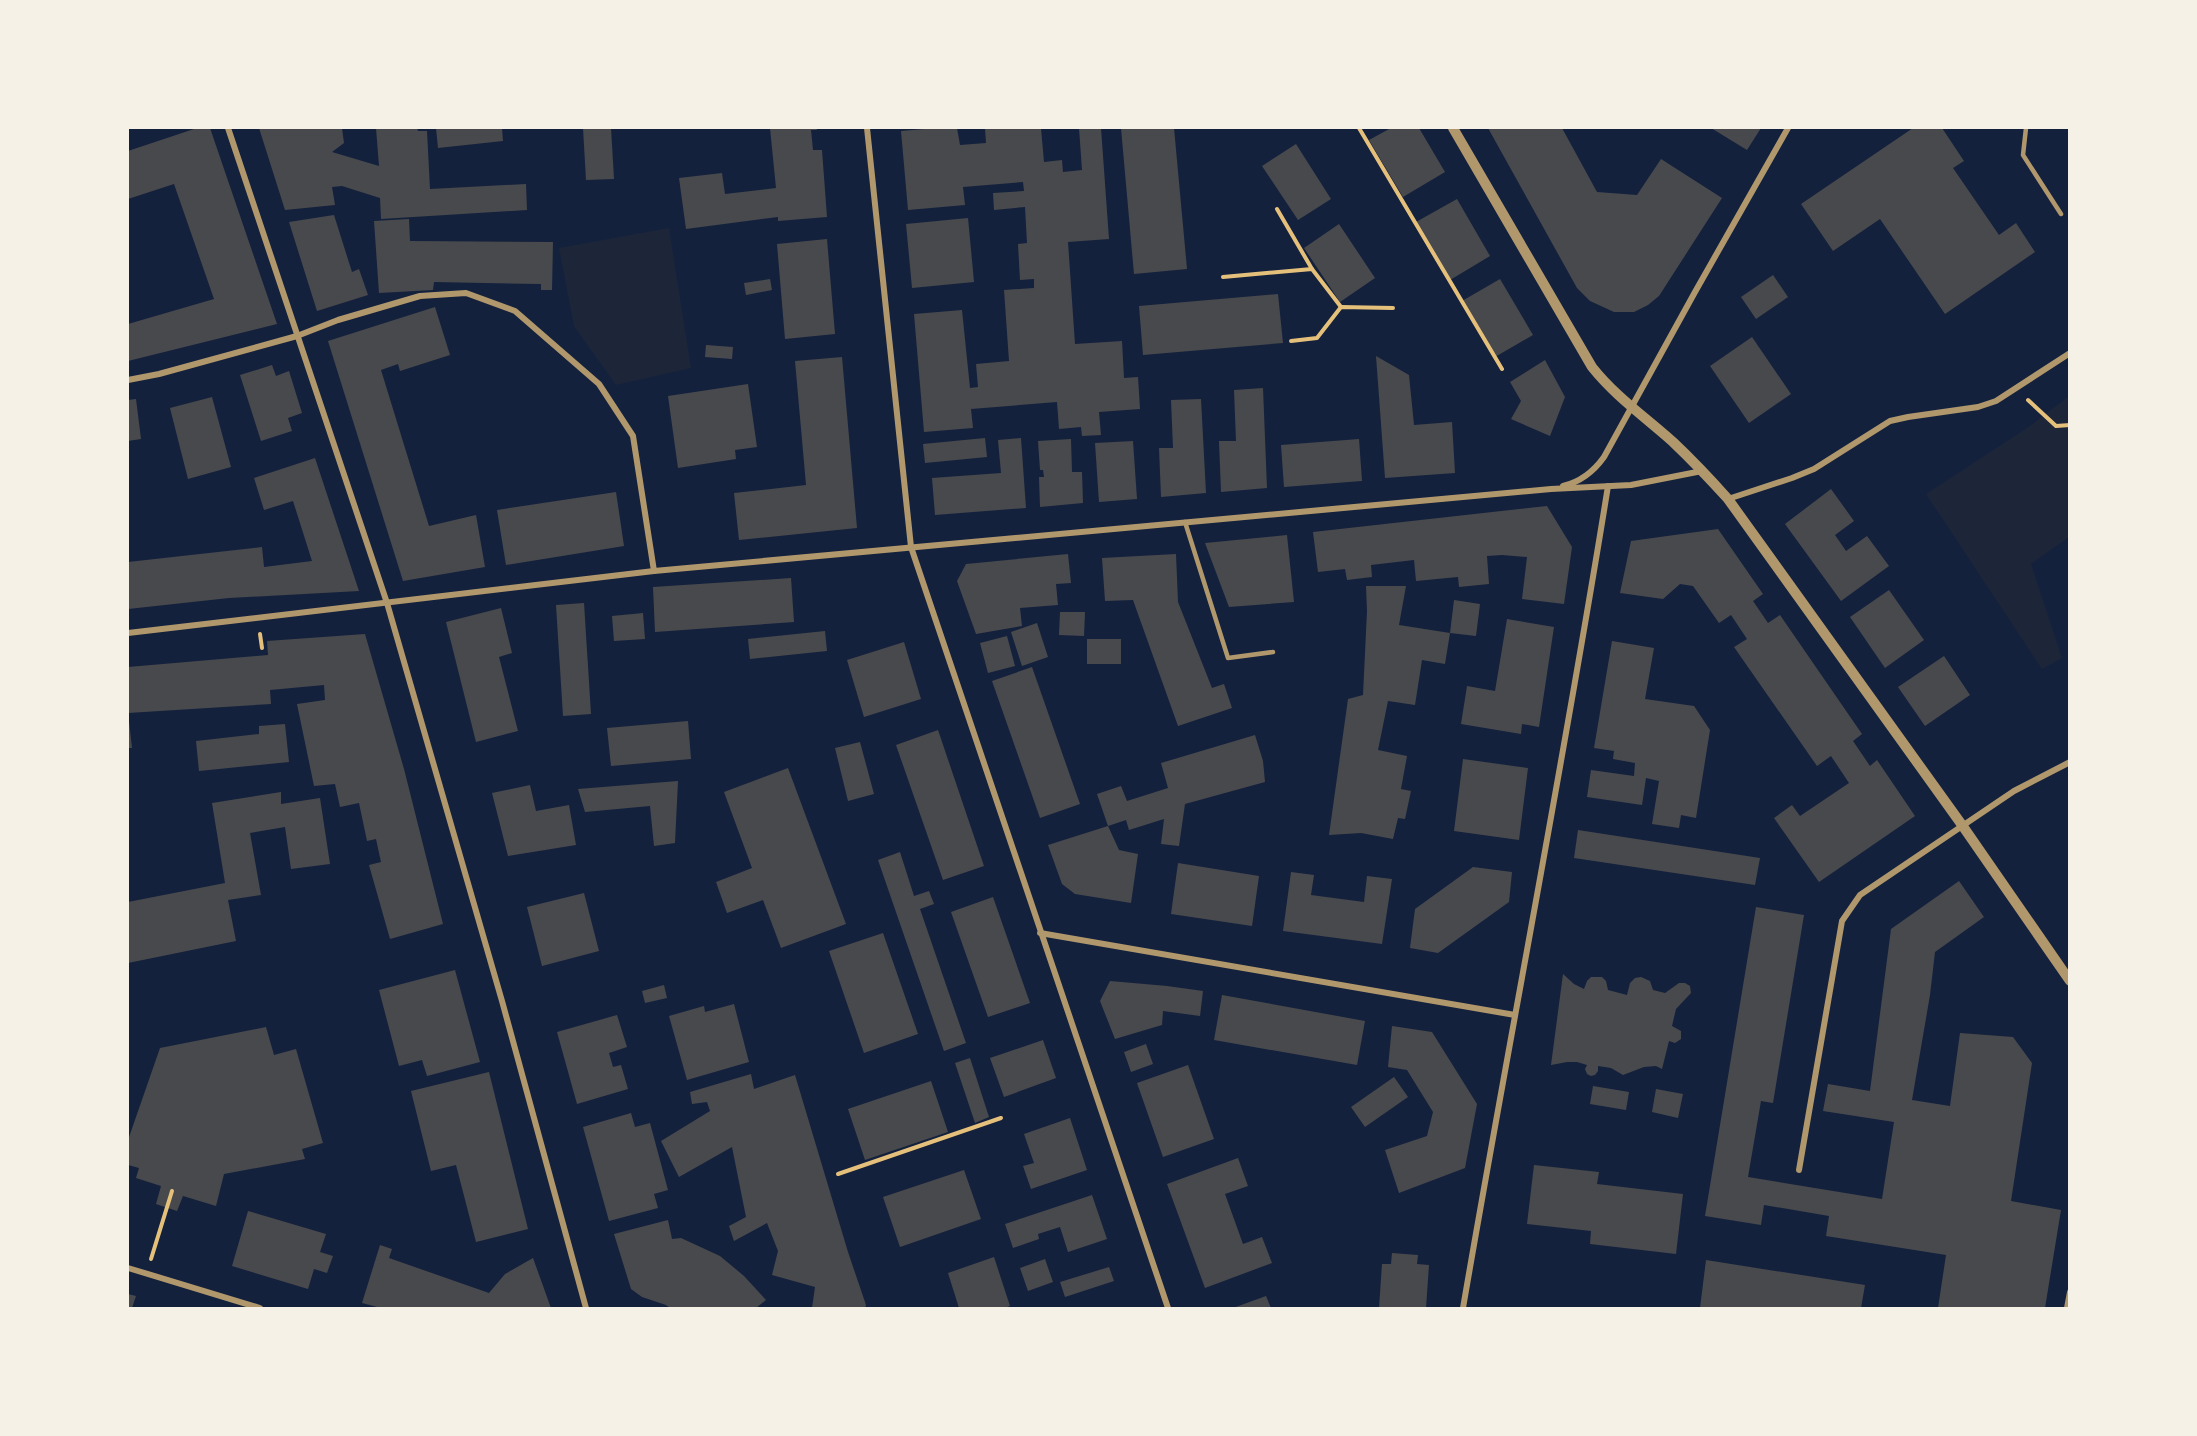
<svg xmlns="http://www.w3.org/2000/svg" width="2197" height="1436" viewBox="0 0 2197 1436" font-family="Quicksand,sans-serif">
<rect width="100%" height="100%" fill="#14213d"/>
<g fill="#1d2539">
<polygon points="669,228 691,368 616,385 574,326 559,248"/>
<polygon points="2069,396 2069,537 2031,564 2062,658 2042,669 1926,494 2027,428"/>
</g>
<g fill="#48494c">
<polygon points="197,128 210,128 277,324 128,361 128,324 214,299 174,184 128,199 128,151"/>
<polygon points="259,128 342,128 344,143 332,152 379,166 376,128 417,128 418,131 427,131 430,189 526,184 527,210 381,219 380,198 342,186 332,187 335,205 285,210"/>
<polygon points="436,128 502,128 503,141 438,148"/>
<polygon points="583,128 611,128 614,179 586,180"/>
<polygon points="770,128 816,128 817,130 811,130 813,150 822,150 827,217 778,221 778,217 686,229 679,178 722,173 725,194 776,188"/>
<polygon points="936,128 957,128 960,145 986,143 985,128 1041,128 1044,162 1062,160 1063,172 1082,170 1079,128 1101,128 1109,239 1068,242 1075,344 1122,341 1124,378 1138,377 1140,409 1099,412 1101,435 1082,436 1081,427 1059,429 1057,402 971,409 973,428 924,432 914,314 962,310 970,388 978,387 976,364 1009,361 1004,290 1034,288 1034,279 1020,280 1018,244 1027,243 1025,207 994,210 993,193 1024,191 1023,182 963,187 965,205 908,210 901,131"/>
<polygon points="1121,128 1174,128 1187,269 1134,274"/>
<polygon points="1391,128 1419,128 1445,172 1403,197 1369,140"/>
<polygon points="1488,128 1562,128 1597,192 1637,195 1661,159 1722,198 1659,296 1648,305 1634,312 1614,312 1590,301 1577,288"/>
<polygon points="1711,128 1761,128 1747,150"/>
<polygon points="1913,128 1942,128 1964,161 1953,168 1999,235 2016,223 2035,252 1945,314 1880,219 1833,251 1801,204"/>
<polygon points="1296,144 1331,199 1298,220 1262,166"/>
<polygon points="1457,199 1490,256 1450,280 1416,222"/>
<polygon points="334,215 352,272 359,269 368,295 317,311 289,222"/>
<polygon points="968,218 974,282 912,288 906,224"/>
<polygon points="409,219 410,241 553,242 552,290 541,290 541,284 434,282 433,290 379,293 374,221"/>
<polygon points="1339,224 1375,278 1340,302 1304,248"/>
<polygon points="827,239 835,334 785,339 777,244"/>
<polygon points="1773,275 1788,297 1756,319 1741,297"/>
<polygon points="770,279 772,290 746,295 744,283"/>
<polygon points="1500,279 1533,335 1495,357 1462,301"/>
<polygon points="1278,294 1283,343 1143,355 1139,306"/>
<polygon points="435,307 450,355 400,371 398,364 381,370 429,526 476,515 485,567 403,581 328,341"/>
<polygon points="1752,337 1791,394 1749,423 1710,366"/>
<polygon points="706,345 733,347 732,359 705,357"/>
<polygon points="1376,356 1409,375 1414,425 1452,422 1455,473 1385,478"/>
<polygon points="842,357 857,528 739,540 734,493 806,485 795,361"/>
<polygon points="1545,360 1565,397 1550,436 1511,419 1521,401 1510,382"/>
<polygon points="272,365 276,376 289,371 302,413 288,418 292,431 261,441 240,375"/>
<polygon points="748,384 757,447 735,450 736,459 678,468 668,396"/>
<polygon points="1263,388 1267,488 1221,492 1219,441 1236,441 1234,390"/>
<polygon points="212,397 231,467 188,479 170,408"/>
<polygon points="136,399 141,439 128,441 128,400"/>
<polygon points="1201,399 1206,493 1161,497 1159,448 1173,448 1171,400"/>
<polygon points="985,438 987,457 925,463 923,444"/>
<polygon points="1021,438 1026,508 935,515 932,478 1001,473 998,440"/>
<polygon points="1071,439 1072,472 1082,472 1083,503 1040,507 1039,477 1044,477 1043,470 1040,470 1038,441"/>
<polygon points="1359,439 1362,481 1284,487 1281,445"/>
<polygon points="1133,441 1137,499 1099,502 1095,443"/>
<polygon points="315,458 359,591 229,598 128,609 128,562 262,547 264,567 312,561 293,501 264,510 254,478"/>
<polygon points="1831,489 1854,521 1835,535 1846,551 1867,536 1889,566 1841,601 1785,524"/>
<polygon points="616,492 624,546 506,565 497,510"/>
<polygon points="1547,506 1572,547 1564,604 1522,599 1527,557 1502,555 1487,556 1489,584 1459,587 1458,577 1416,581 1414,560 1371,565 1372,577 1347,580 1345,569 1318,572 1313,532"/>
<polygon points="1718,529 1763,594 1753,601 1768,623 1780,615 1862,734 1853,741 1870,766 1877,760 1915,816 1819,882 1774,818 1792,805 1800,816 1849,783 1831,756 1817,766 1734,647 1747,639 1731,615 1719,623 1693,586 1680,584 1663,599 1620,593 1631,541"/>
<polygon points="1287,535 1294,602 1229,607 1205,543"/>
<polygon points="1068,554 1071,583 1056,584 1058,605 1020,608 1022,626 976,634 957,581 966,564"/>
<polygon points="1176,554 1178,602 1212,688 1224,684 1232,708 1178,726 1133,600 1105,601 1102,558"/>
<polygon points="791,578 794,622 655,632 653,587"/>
<polygon points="1366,586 1406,586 1399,625 1450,633 1445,664 1422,660 1415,705 1388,701 1378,750 1407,756 1401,789 1411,791 1405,819 1398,818 1393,839 1361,833 1329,835 1348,699 1363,695 1367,611"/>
<polygon points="1889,590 1924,640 1885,668 1850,617"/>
<polygon points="1454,600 1480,604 1476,636 1450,633"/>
<polygon points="584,603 591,714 563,716 556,605"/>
<polygon points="501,608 512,653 499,657 518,731 476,742 446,622"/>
<polygon points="1060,612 1085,612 1084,636 1059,635"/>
<polygon points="643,613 645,639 614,641 612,616"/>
<polygon points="1507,619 1554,627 1539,727 1522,724 1521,734 1461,724 1467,686 1495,691"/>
<polygon points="1037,623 1048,657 1022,666 1011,632"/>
<polygon points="825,631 827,651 750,659 748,639"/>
<polygon points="365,634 404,769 443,924 390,939 369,865 381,862 376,839 367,841 359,803 340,807 335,784 314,786 297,704 325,700 324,685 270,690 271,704 128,713 128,667 268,655 267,641"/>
<polygon points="1007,636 1015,666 988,673 980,643"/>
<rect x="1087" y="639" width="34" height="25"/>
<polygon points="1612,641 1654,648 1645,699 1694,706 1710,730 1696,818 1681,815 1679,828 1652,824 1659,781 1646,778 1642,805 1587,797 1591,770 1634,776 1635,763 1613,759 1614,751 1594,748"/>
<polygon points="904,642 921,699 864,717 847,660"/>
<polygon points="1944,656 1970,695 1925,726 1898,687"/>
<polygon points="1032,667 1080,804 1040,818 992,681"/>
<polygon points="128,721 129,721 132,748 128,748"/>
<polygon points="688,721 691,759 611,766 607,728"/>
<polygon points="285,724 289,762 199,771 196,741 259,734 259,726"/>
<polygon points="938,730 984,866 943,880 896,745"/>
<polygon points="1255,735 1263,761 1265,782 1185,804 1179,846 1161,844 1164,819 1129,830 1126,820 1108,826 1119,850 1138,854 1131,903 1075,894 1062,884 1048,845 1108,826 1097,794 1121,786 1127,801 1168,788 1161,763"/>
<polygon points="860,742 874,794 848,801 835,748"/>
<polygon points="1463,759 1528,768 1519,840 1454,831"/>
<polygon points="788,768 846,924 781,948 763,900 727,913 716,882 752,868 724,792"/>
<polygon points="678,781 675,843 654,846 650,806 585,812 578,789"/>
<polygon points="530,785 536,811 569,805 576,845 508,856 492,793"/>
<polygon points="281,792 281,804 320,798 330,864 291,869 285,827 250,833 261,895 228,900 236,941 128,963 128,902 225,883 212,803"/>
<polygon points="1578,830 1760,858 1755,885 1574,858"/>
<polygon points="900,852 914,896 929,891 934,904 920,909 966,1043 944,1051 878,860"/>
<polygon points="1178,863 1259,876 1252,926 1171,914"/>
<polygon points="1473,867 1512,872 1509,902 1438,953 1410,948 1415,909"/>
<polygon points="1291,872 1314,875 1311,895 1364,902 1367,876 1392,879 1382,944 1283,931"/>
<polygon points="1959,881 1984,917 1935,952 1930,995 1912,1100 1950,1106 1960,1033 2013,1037 2032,1063 2011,1201 2061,1210 2045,1308 1938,1308 1946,1255 1826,1236 1829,1216 1764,1205 1761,1225 1705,1216 1756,907 1804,915 1773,1103 1761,1101 1748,1177 1882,1199 1894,1122 1823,1111 1828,1084 1870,1091 1891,929"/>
<polygon points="584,893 599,951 542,966 527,907"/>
<polygon points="993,897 1030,1003 988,1017 951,912"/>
<polygon points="883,933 918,1034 864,1053 829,951"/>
<polygon points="455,970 480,1062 427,1076 422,1060 399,1066 379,990"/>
<polygon points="1563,974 1574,984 1584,989 1587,981 1591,977 1602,977 1606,981 1608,990 1627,995 1630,983 1635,978 1641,977 1650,981 1653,990 1665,993 1679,983 1685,983 1690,986 1691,993 1676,1009 1672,1026 1681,1031 1681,1039 1675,1043 1669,1041 1662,1069 1656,1066 1644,1067 1623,1075 1611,1068 1598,1066 1598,1071 1595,1075 1591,1076 1587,1074 1585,1069 1587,1065 1577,1062 1567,1062 1551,1065"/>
<polygon points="1110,981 1167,986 1203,991 1200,1016 1163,1011 1162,1025 1115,1039 1100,1001"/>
<polygon points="664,985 667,998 645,1003 642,991"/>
<polygon points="1222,995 1365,1021 1357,1065 1214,1040"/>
<polygon points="734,1004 749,1062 687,1080 669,1016 704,1006 705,1012"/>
<polygon points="617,1015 627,1047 609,1053 613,1067 621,1065 628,1089 577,1104 557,1032"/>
<polygon points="1392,1026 1432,1032 1477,1104 1465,1168 1399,1193 1385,1150 1427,1136 1433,1112 1407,1070 1388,1067"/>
<polygon points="266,1027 274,1055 296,1049 323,1143 302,1149 305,1159 224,1174 216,1206 183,1196 177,1211 156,1204 161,1186 136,1178 139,1168 128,1165 128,1140 160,1048"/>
<polygon points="1043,1040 1056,1078 1004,1097 990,1058"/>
<polygon points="1146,1044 1153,1064 1131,1072 1124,1052"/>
<polygon points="970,1058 989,1117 975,1123 955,1063"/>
<polygon points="1188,1065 1214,1139 1163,1157 1137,1083"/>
<polygon points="489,1072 528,1229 476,1242 456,1165 431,1171 411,1091"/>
<polygon points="751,1074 754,1089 795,1075 848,1252 866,1305 865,1308 812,1308 815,1287 772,1275 778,1251 767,1223 734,1241 729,1226 746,1217 732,1147 679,1177 661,1141 710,1111 707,1102 692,1104 690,1092"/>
<polygon points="1394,1077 1408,1097 1365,1127 1351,1107"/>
<polygon points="931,1081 948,1132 865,1160 848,1109"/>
<polygon points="1593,1086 1629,1092 1626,1110 1590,1104"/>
<polygon points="1656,1089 1683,1094 1678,1118 1652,1112"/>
<polygon points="631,1113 635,1127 650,1123 668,1190 654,1194 658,1208 609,1221 583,1127"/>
<polygon points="1070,1118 1087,1170 1031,1189 1023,1166 1034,1163 1024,1134"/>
<polygon points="1238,1158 1248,1186 1225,1194 1243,1244 1262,1237 1272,1263 1205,1288 1167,1184"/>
<polygon points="1534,1165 1599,1172 1597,1184 1683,1194 1676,1254 1590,1244 1591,1231 1527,1224"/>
<polygon points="964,1170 981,1219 900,1247 883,1197"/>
<polygon points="1092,1195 1107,1239 1068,1252 1060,1227 1038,1234 1039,1239 1013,1248 1005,1224"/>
<polygon points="248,1211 326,1234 320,1252 333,1256 327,1273 314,1269 308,1289 232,1266"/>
<polygon points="668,1220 672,1239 681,1238 720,1256 744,1276 766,1300 756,1308 670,1308 666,1305 642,1297 631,1289 614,1234"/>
<polygon points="380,1245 392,1249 389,1258 489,1293 505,1274 533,1258 551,1308 381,1308 362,1303"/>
<polygon points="1392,1253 1418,1255 1417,1264 1429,1265 1426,1308 1379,1308 1382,1264 1391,1264"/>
<polygon points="994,1257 1010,1306 1004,1308 959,1308 948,1273"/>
<polygon points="1045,1259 1053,1282 1028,1291 1020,1268"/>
<polygon points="1706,1260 1865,1285 1861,1308 1700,1308"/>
<polygon points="1109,1267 1114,1281 1065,1297 1060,1282"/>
<polygon points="128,1294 136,1296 132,1308 128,1308"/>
<polygon points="1266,1296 1271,1308 1233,1308"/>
</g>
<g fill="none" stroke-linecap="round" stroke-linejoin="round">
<g stroke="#e5c07b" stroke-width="4">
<polyline points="1359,128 1502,369"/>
<polyline points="1277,209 1312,269"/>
<polyline points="1223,277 1312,269 1341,307"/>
<polyline points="1291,341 1317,338 1341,307 1393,308"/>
<polyline points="2028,400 2056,426 2070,425"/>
<polyline points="260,634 262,648"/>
<polyline points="838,1174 1001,1118"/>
<polyline points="151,1259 172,1191"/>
</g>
<g stroke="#b1986c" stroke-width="4.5">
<polyline points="2026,128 2023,155 2061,214"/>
<polyline points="1185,522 1228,658 1273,652"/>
</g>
<g stroke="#b1986c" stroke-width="6">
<polyline points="228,128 387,603 502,1001 586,1308"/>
<polyline points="867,128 911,547 1168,1308"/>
<polyline points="128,380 159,374 297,336 338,320 420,296 466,293 515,311 599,384 633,436 654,571"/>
<path d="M1563,486c17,-4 31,-15 41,-29l91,-165 93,-164"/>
<polyline points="1728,499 1792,478 1814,469 1890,421 1908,417 1978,407 1996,401 2070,353"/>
<polyline points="128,633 654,571 1551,489 1631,485 1702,471"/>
<polyline points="1040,933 1515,1015"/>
<polyline points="1799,1170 1842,921 1860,895 2014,791 2070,762"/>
<polyline points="128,1268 260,1308"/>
<path d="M1463,1308c47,-274 101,-547 145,-822"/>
<polyline points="2067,1308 2070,1292"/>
</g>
<path stroke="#b1986c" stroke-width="10" d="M1453,128l139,239c23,29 53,50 81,75 19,18 37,37 55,57l234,326 108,156"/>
</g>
<rect width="2197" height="1436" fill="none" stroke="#f6f1e7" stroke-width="258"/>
</svg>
